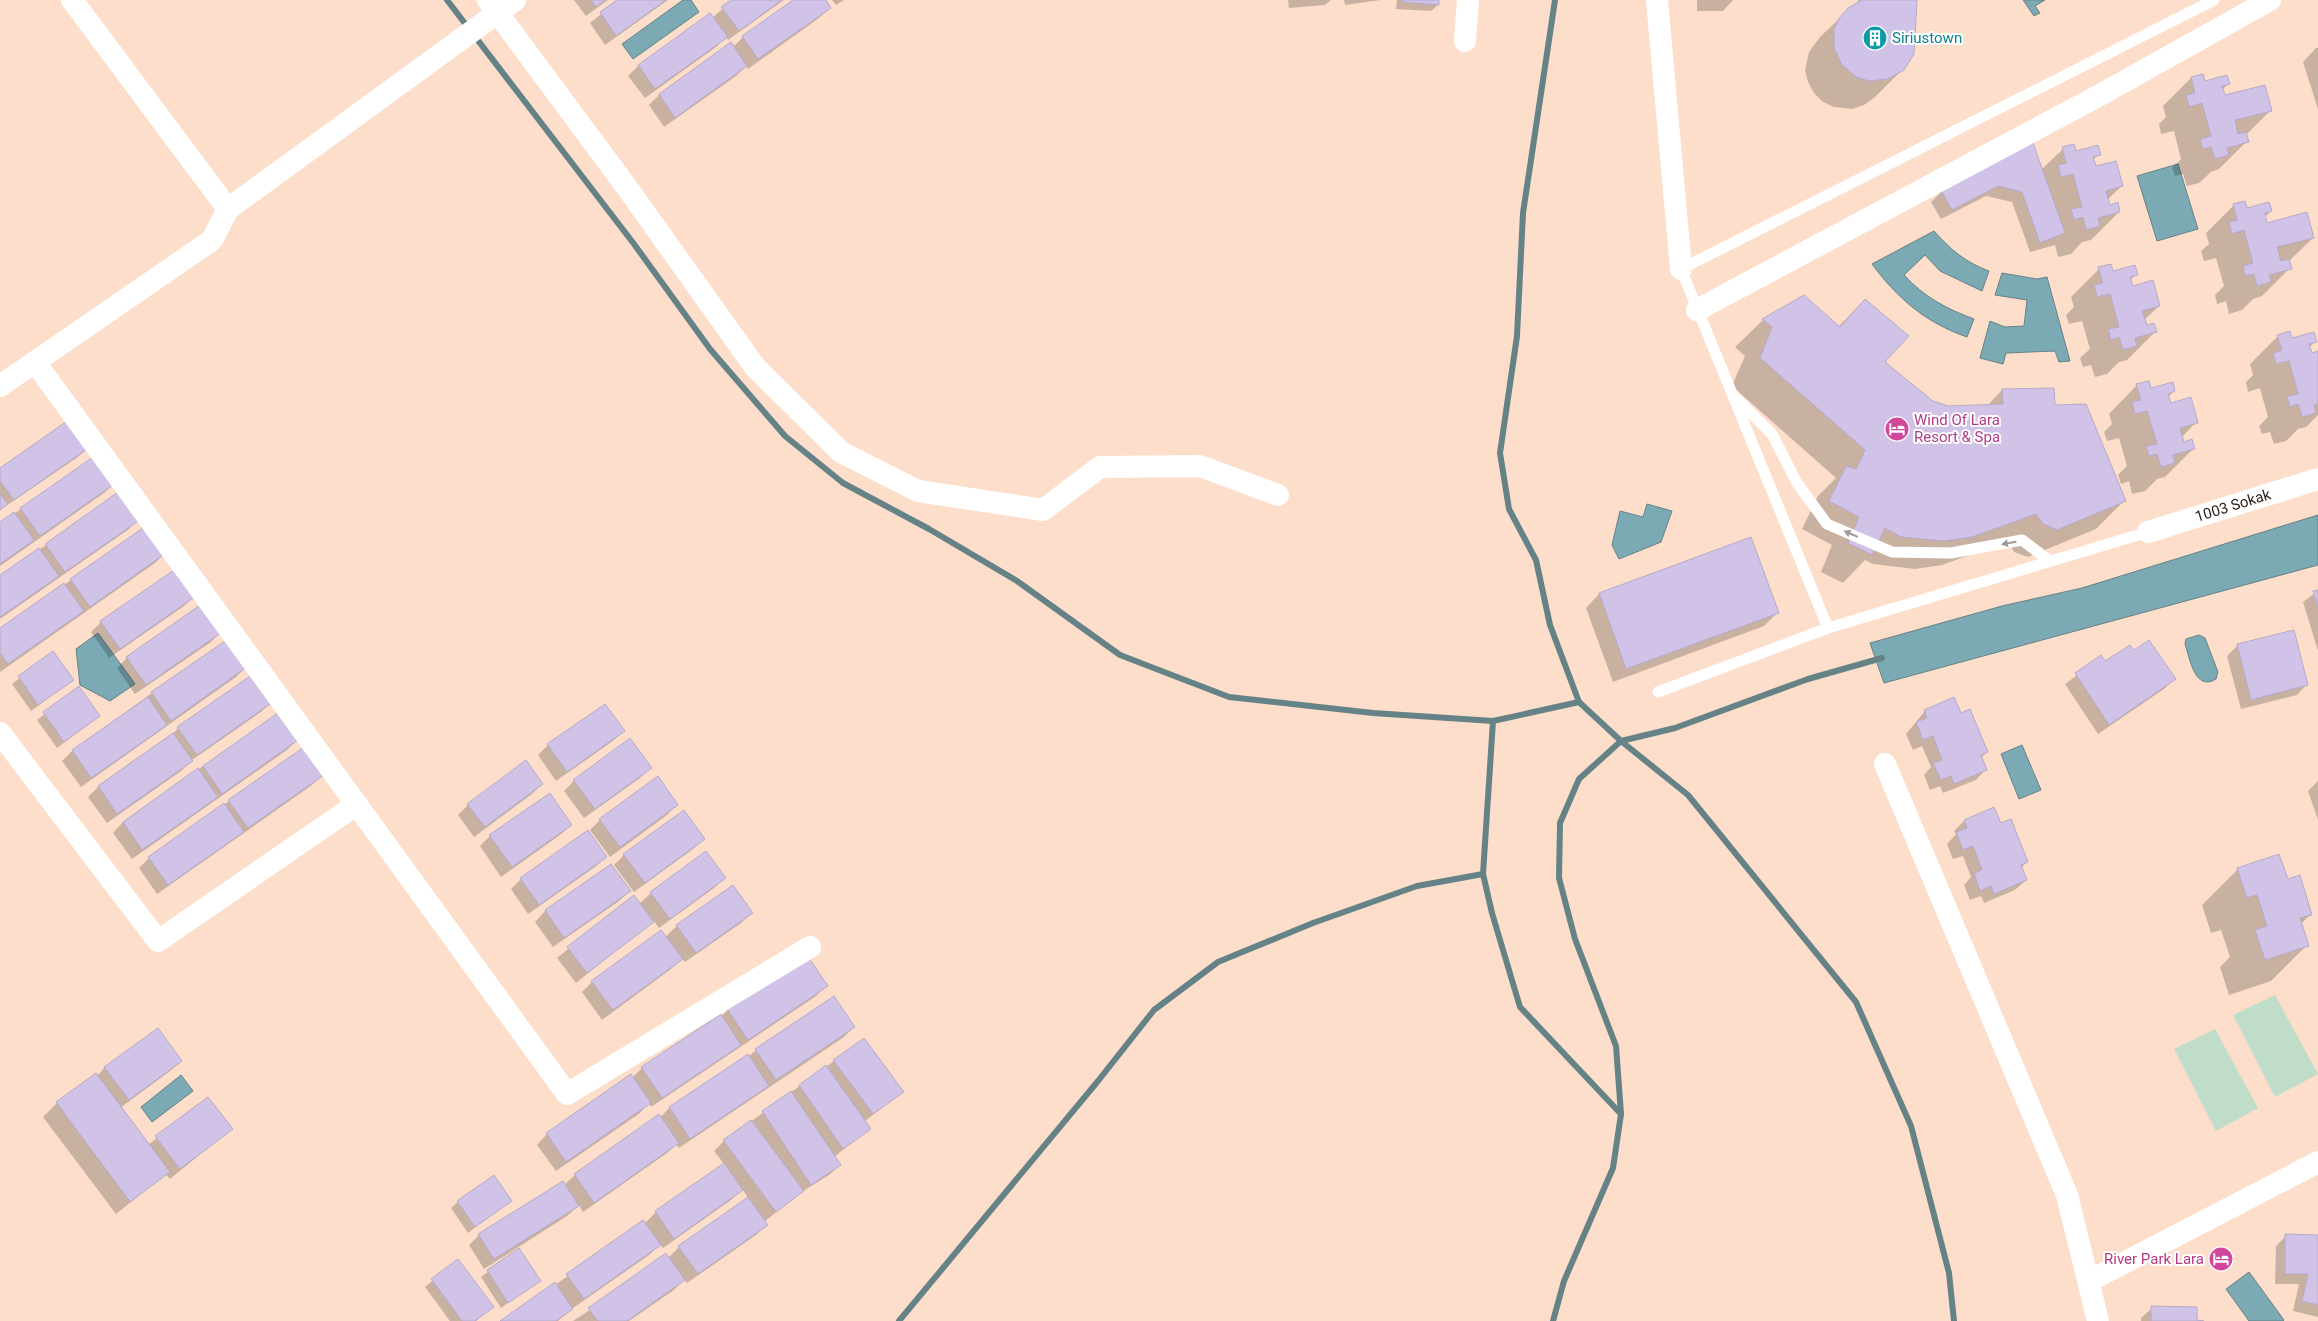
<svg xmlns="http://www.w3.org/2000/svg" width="2318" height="1321" viewBox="0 0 2318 1321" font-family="Roboto,sans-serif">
<rect width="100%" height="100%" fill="#fcdeca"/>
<g fill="#bfddc8">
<polygon points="2275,995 2318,1074 2275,1097 2233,1015"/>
<polygon points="2215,1029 2258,1108 2216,1131 2174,1049"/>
</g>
<g fill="#7caab4" stroke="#658287">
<polygon points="683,0 691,0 699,12 633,59 622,44"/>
<polygon points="2023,0 2045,0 2035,6 2040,13 2034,16"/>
<polygon points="2178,164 2198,229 2157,241 2137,176"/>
<path d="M1934,231c17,19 31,31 55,40l-7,20 -42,-20 -15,-16 -21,20c20,22 43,34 70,44l-7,18c-41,-14 -70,-39 -95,-73z"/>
<polygon points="2002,273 2037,279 2047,277 2070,361 2059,362 2055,351 2006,353 2003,364 1980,358 1990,321 2005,327 2024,326 2027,300 1995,295"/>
<polygon points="1647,504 1672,511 1661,542 1619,559 1612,545 1620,511 1643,517"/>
<polygon points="2318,515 2318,565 1884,683 1870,643 2002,606 2082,588"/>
<polygon points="98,633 135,684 110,701 80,685 76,649"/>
<path d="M2199,635l6,3 13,34 -2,7c-21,13 -26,-20 -31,-35l1,-5z"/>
<polygon points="2022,745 2041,790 2019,799 2001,754"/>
<polygon points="181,1075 193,1091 152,1122 141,1107"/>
<polygon points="2249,1272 2284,1320 2283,1321 2249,1321 2226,1289"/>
</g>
<g fill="#0003">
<polygon points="574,0 608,0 586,16"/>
<polygon points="619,0 668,0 605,45 590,23"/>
<polygon points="733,0 784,0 728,40 726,37 716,47 645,98 628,76 638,66 710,15 712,18"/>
<polygon points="795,0 824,0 829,8 819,18 748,69 746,66 736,76 664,127 649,105 659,95 731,44 733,47 743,37"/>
<polygon points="832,0 844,0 836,5"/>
<polygon points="1288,0 1331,0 1325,5 1289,8"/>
<polygon points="1344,0 1381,0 1345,5"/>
<polygon points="1397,0 1438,0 1438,5 1431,11 1396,9"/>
<polygon points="1697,0 1733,0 1723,11 1697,11"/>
<polygon points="1858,0 1916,0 1914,47 1910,59 1903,69 1874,98 1864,105 1852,109 1834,107 1823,102 1814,93 1808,82 1805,70 1809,52 1820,37 1849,9 1857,4"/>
<polygon points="2316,48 2318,48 2318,109 2303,62"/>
<polygon points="2202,75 2204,82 2228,84 2222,90 2224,97 2271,110 2246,135 2247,141 2219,169 2211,172 2199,183 2187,186 2183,174 2175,176 2172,168 2181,159 2174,131 2161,134 2159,124 2166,117 2163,106 2191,78"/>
<polygon points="2063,149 2075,153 2099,154 2093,160 2095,167 2122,186 2107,200 2109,206 2119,212 2091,240 2082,242 2071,254 2058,257 2055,245 2030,252 2012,202 1986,196 1941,219 1931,202 1941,192 2041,170"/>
<polygon points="2234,205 2246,210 2271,211 2265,217 2267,224 2313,238 2288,262 2290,268 2262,296 2253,299 2242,310 2229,314 2226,301 2217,304 2215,295 2224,286 2216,258 2204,261 2201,251 2209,244 2206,233"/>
<polygon points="2099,269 2112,273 2136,274 2130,281 2132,287 2159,306 2144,320 2146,326 2155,332 2127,360 2119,362 2107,374 2095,377 2091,365 2083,367 2080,358 2090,349 2082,321 2069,324 2066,315 2074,307 2071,297"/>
<polygon points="1804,297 1838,327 1865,300 1884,362 1932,402 1948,407 1987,406 2002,390 2054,407 2124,501 2096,529 2028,557 2014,552 2008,541 1942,565 1915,569 1873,564 1865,560 1843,583 1821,572 1832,545 1802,529 1818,496 1836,478 1732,386 1745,356 1735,347 1763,320"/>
<polygon points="2278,336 2291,340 2315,341 2309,348 2311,355 2318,353 2318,415 2306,427 2298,429 2286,441 2274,444 2270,432 2262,434 2259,426 2268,417 2260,388 2248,392 2246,382 2253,375 2250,364"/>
<polygon points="2137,385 2150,390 2174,391 2168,397 2170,404 2196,422 2182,437 2183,443 2193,449 2165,477 2157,479 2145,491 2132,494 2129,481 2121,484 2118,475 2127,466 2119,438 2107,441 2104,432 2112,424 2109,414"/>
<polygon points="88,447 78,457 0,510 0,470"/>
<polygon points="114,483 104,493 0,566 0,523 21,509"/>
<polygon points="139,518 129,529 0,619 0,577 46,545"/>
<polygon points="1750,539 1777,613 1764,626 1613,682 1586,608 1599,594"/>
<polygon points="165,553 155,563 0,672 0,630 71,580"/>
<polygon points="2318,591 2318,651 2303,602"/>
<polygon points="195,595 184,606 109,658 91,632 101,622"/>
<polygon points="221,631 211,642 135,694 117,668 127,658"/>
<polygon points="2293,631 2307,684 2297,695 2241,709 2227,656 2237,646"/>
<polygon points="2134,652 2174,679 2164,689 2098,734 2065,684 2101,657 2105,662"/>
<polygon points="53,653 72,680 31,711 12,684"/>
<polygon points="246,667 236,677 81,787 62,761 72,751 152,693"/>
<polygon points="78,688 99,716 57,748 37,720"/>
<polygon points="271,702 261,712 192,760 181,771 107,823 88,797 98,787 169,738 178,728"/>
<polygon points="1925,711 1987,752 1981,758 1986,769 1976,780 1943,793 1940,786 1930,790 1924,775 1931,767 1922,746 1913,750 1906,734"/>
<polygon points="623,731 613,741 556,781 538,755 548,745"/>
<polygon points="297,740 287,750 132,859 113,833 123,822 203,766"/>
<polygon points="650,767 640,778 584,818 564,791 574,781"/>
<polygon points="322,775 312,785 157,894 139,868 149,858 229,801"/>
<polygon points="2318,781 2318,820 2308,791"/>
<polygon points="542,784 532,794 474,837 458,815 468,805"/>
<polygon points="677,804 667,815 610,857 590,830 600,820"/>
<polygon points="1964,821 2027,862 2021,868 2026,880 2015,890 1984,903 1981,896 1970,900 1964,885 1971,877 1963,856 1953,859 1947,844 1956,834 1954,831"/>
<polygon points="571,825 560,835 501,877 480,846 490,836"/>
<polygon points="703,839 693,849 634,892 614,865 624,855"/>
<polygon points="706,852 724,878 714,888 659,928 653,920 576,983 557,958 633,897 639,904 651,893"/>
<polygon points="605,857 595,867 528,914 511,889 521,879"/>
<polygon points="611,865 629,891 619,901 553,947 535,922 545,911"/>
<polygon points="2238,869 2287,881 2311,914 2300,925 2307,945 2271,981 2229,995 2220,967 2230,957 2221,930 2211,933 2202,905"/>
<polygon points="732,887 751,913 741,923 685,962 682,958 671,969 602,1020 582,992 592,982 665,937 677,926"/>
<polygon points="826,986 816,996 651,1107 649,1103 640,1113 556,1171 537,1145 547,1134 632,1078 642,1068 721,1017 728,1010"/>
<polygon points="854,1027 844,1037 679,1148 676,1144 667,1153 583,1212 579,1205 567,1216 517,1248 539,1281 501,1308 481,1277 518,1250 517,1248 484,1269 469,1245 479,1235 564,1185 575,1175 660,1118 669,1108 748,1057 756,1050"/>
<polygon points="181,1061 170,1071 120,1108 148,1145 207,1098 231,1129 170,1179 166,1174 116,1214 43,1117 57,1103 95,1074 97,1076 105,1067"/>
<polygon points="834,1061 902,1092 864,1122 869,1129 834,1157 840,1165 829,1175 800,1193 764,1222 766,1225 756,1235 687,1283 684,1279 674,1290 629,1321 573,1321 668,1258 679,1247 749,1199 742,1189 731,1200 663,1248 660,1244 649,1255 573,1308 558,1321 502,1321 644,1224 656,1212 724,1164 714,1151 724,1141"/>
<polygon points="510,1201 468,1233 451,1208 458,1202"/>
<polygon points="2286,1236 2318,1236 2318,1317 2293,1311 2299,1284 2275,1284 2276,1246"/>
<polygon points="458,1261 492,1307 476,1321 450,1321 425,1287"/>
<polygon points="2152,1308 2196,1321 2198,1321 2141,1321 2141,1318"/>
</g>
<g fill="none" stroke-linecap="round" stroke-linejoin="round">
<g stroke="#658287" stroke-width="6">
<polyline points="447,0 634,244 710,349 785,436 843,483 929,529 1017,581 1120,655 1229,697 1373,713 1493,721 1579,702"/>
<polyline points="1555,0 1523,213 1517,336 1500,453 1509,509 1536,560 1550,625 1579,702 1621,741 1675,728 1808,679 1882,658"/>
<polyline points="1493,721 1483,874 1492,913 1520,1007 1621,1114"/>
<polyline points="899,1321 1098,1081 1154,1010 1218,962 1313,923 1417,886 1483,874"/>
<polyline points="1553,1321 1564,1281 1613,1168 1621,1114 1616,1046 1575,939 1559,878 1560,823 1579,779 1621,741 1688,795 1856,1002 1911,1126 1949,1273 1954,1321"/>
</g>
</g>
<g fill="#d0c3e7" stroke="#b5aac7">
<polygon points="591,0 606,0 596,7"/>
<polygon points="617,0 666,0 616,36 600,12"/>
<polygon points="731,0 782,0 739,31 721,7"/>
<polygon points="793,0 826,0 831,8 758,59 742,36"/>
<polygon points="1402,0 1439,0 1439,5 1402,2"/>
<polygon points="1862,0 1917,0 1914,54 1904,70 1888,79 1869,81 1856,77 1842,65 1834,48 1834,29 1840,17 1848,8"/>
<polygon points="710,13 728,37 655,89 638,65"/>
<polygon points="731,42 747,66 675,118 659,94"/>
<polygon points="2203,74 2205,81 2227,75 2230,84 2222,86 2225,95 2265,85 2272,111 2235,120 2238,134 2246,132 2249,142 2227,148 2229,155 2215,159 2211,147 2203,149 2200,139 2211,136 2202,103 2189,107 2186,95 2195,93 2191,77"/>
<polygon points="2032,140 2065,233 2040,243 2022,192 1998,186 1952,210 1941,191"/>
<polygon points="2074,144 2076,151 2098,145 2101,155 2093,157 2096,166 2116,161 2123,186 2106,191 2110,205 2118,202 2120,212 2098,218 2100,226 2086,230 2083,217 2074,220 2071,209 2082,207 2073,174 2061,177 2058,165 2066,163 2062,147"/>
<polygon points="2245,201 2247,208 2269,202 2272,211 2265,213 2267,223 2307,212 2314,238 2277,247 2281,261 2289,259 2292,269 2269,275 2271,282 2257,286 2254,274 2245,276 2243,266 2253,263 2244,230 2232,234 2229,222 2237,220 2233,204"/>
<polygon points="2111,264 2113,271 2135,265 2138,275 2130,277 2133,286 2153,280 2160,306 2142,311 2147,325 2154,323 2157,332 2135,338 2137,346 2123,350 2119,337 2111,340 2108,329 2119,327 2110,294 2097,297 2094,285 2103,283 2098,267"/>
<polygon points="1804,295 1840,327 1865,299 1909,336 1885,362 1933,401 1948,406 2003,404 2002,389 2054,388 2055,405 2086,404 2126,501 2057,530 2043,524 2036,514 1972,537 1944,541 1901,537 1885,528 1872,555 1848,543 1859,517 1829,501 1846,466 1856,469 1865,450 1760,358 1772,327 1762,319"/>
<polygon points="2290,331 2292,338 2314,332 2317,342 2309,344 2312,353 2318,351 2318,404 2314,405 2316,413 2302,417 2298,404 2290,407 2287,396 2298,394 2289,361 2276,364 2273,353 2282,350 2277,335"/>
<polygon points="2149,381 2151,388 2173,382 2175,391 2168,394 2171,403 2191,397 2198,423 2180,428 2184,442 2192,439 2195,449 2173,455 2175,463 2161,467 2157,454 2149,456 2146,446 2157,444 2147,411 2135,414 2132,402 2141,400 2136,384"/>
<polygon points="70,419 90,447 14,500 0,481 0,468"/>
<polygon points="96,455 116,483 40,536 20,508"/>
<polygon points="121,490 141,519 65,572 45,544"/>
<polygon points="0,494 8,504 0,510"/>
<polygon points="14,512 34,540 0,564 0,522"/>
<polygon points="147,525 166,553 90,607 70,579"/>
<polygon points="1751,537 1779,613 1626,669 1599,593"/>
<polygon points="39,548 59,576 0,617 0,575"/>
<polygon points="177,568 196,596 120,649 100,621"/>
<polygon points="64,583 84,611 8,664 0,653 0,628"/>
<polygon points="2318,590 2318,608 2313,591"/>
<polygon points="203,603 222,632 146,685 126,657"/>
<polygon points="2294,630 2308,685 2251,700 2237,644"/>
<polygon points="228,639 247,667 171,721 151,692"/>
<polygon points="2149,640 2176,679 2109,725 2075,673 2101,655 2105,661 2130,645 2134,650"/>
<polygon points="53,651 74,680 38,705 18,676"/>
<polygon points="253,674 273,702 197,755 177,727"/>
<polygon points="79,686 100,716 64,742 43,712"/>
<polygon points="148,697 167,725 91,778 72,750"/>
<polygon points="1954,697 1961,713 1970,709 1988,752 1981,755 1987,770 1954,784 1951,776 1941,780 1933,763 1942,760 1933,736 1923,740 1916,722 1927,718 1924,710"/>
<polygon points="605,704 625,731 567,772 547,744"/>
<polygon points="279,712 298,740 222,794 203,766"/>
<polygon points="173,733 193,761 117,814 98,786"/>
<polygon points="630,738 652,768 595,809 573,780"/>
<polygon points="304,747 324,775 248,828 228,800"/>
<polygon points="526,760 543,784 485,827 467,804"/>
<polygon points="198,768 218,797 142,850 123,822"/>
<polygon points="658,776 678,805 620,847 599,819"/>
<polygon points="550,793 572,825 512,867 489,835"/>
<polygon points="224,803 244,832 168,885 148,857"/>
<polygon points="1994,807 2001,823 2011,819 2028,862 2021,865 2027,880 1994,894 1991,886 1980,891 1974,873 1982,870 1973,846 1963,850 1956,832 1967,828 1964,820"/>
<polygon points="684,810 705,839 645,883 623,854"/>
<polygon points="588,830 607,857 539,905 520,878"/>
<polygon points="706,851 726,878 670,919 650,892"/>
<polygon points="2279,854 2288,879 2300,875 2312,915 2300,918 2309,946 2265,960 2255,930 2267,926 2257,895 2247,898 2237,868"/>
<polygon points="611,864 631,891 564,938 545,910"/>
<polygon points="733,885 753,913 696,953 676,925"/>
<polygon points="634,895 654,922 587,973 567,947"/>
<polygon points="661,930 683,959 613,1010 591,981"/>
<polygon points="807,955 828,986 748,1040 727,1009"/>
<polygon points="834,996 855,1027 776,1080 755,1049"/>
<polygon points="721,1014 741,1045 662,1098 641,1067"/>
<polygon points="158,1028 182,1061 129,1100 104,1067"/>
<polygon points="864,1038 904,1092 873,1114 833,1060"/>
<polygon points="748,1054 769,1086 690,1139 669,1107"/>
<polygon points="826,1065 871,1129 843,1149 799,1085"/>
<polygon points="96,1073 170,1172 130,1202 56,1102"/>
<polygon points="631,1074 651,1103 566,1162 546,1133"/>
<polygon points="791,1091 841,1165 811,1185 762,1111"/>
<polygon points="208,1097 233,1129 180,1169 155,1136"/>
<polygon points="659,1114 679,1143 594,1203 574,1174"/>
<polygon points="751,1120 804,1191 776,1212 723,1140"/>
<polygon points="724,1163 743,1190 674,1239 655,1211"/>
<polygon points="494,1175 512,1201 475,1227 457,1201"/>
<polygon points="563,1181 579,1206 494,1259 478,1234"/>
<polygon points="748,1197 768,1225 698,1274 678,1246"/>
<polygon points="643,1220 661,1245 584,1299 566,1274"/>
<polygon points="2285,1234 2318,1235 2318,1305 2302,1301 2308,1274 2285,1274"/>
<polygon points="519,1248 541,1281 508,1303 487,1270"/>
<polygon points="666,1253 685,1280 627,1321 598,1321 588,1308"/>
<polygon points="458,1259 494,1307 475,1321 462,1321 431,1279"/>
<polygon points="555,1282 573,1309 556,1321 500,1321"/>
<polygon points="2151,1306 2197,1307 2197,1320 2204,1321 2151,1321"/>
</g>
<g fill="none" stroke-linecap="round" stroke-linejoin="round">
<g stroke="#fff" stroke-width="11">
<polyline points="1736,398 1772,434 1797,483 1827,524 1892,552 1951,553 2022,540 2050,561"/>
<polyline points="1828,628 2148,532"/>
<polyline points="1658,692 1828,628 1681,269 2214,0"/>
</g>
<g stroke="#fff" stroke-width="22">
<polyline points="488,0 628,189 755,367 841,452 918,491 1043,510 1100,467 1200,466 1278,495"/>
<polyline points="1657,0 1681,269"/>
<polyline points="1465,41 1468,0"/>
<polyline points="228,209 515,0"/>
<polyline points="1697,310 2100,95 2270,0"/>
<polyline points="35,362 567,1094 810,947"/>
<polyline points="0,386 212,240 228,209 72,0"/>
<path id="s1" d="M2148,532l170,-53"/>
<polyline points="0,733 158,941 357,804"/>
<polyline points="1885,764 2067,1195 2098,1321"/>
<polyline points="2089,1281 2318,1162"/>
</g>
</g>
<defs><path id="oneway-solid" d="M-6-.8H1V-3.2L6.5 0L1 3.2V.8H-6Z" transform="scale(1.25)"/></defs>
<g fill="#a19c99">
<use href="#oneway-solid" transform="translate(1851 534) rotate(-157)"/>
<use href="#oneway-solid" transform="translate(2009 543) rotate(170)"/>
</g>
<defs>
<symbol id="building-disc" viewBox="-11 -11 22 22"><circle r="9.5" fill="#0f9aa8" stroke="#fff"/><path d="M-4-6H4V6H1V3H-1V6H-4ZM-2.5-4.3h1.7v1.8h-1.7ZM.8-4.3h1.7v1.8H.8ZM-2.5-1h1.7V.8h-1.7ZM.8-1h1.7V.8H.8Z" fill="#fff"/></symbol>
<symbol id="hotel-disc" viewBox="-11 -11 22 22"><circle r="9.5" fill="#d1479c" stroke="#fff"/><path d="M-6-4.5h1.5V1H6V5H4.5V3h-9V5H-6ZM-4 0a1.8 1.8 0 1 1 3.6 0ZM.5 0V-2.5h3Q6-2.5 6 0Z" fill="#fff"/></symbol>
</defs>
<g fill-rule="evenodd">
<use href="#building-disc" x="1861" y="24" width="28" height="28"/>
<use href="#hotel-disc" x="1883" y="415" width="28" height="28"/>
<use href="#hotel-disc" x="2207" y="1245" width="28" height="28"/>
</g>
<g text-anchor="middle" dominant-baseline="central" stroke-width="4" stroke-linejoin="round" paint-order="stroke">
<g font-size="15" fill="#0d838f" stroke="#fff" text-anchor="start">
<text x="1892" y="38">Siriustown</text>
</g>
<g font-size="15" fill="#b23c85" stroke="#fff" text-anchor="start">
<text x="1914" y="420">Wind Of Lara<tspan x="1914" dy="17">Resort &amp; Spa</tspan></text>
<text x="2204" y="1259" text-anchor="end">River Park Lara</text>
</g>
<g font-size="15" fill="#2f241d" stroke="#fff">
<text stroke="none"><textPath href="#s1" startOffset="89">1003 Sokak</textPath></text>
</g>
</g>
</svg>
